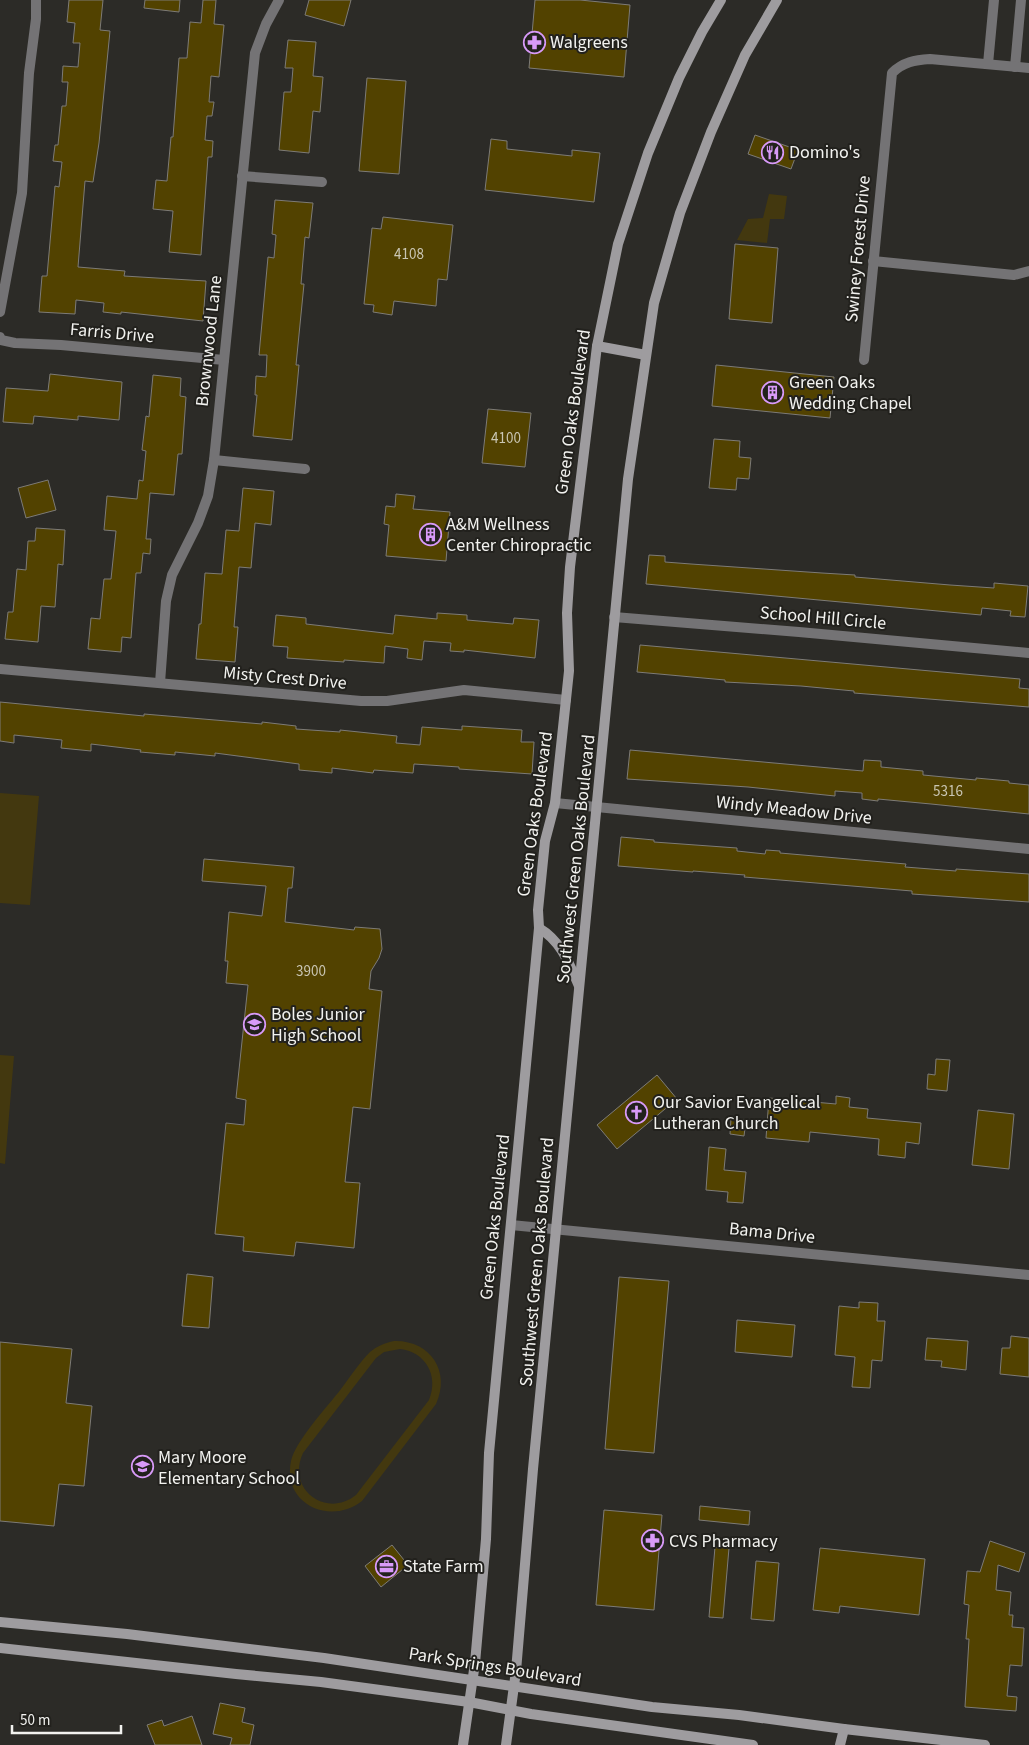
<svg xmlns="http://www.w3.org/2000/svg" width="1029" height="1745" viewBox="0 0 1029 1745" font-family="'Source Sans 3',sans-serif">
<rect width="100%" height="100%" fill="#2c2b27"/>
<g fill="#43380f" fill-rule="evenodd">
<polygon points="769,194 787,196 784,219 770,219 767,243 737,240 748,219 763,218"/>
<polygon points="0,793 39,796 30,905 0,903"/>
<polygon points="0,1055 14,1056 5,1164 0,1163"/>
<path d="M394,1341c36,-1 57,30 42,63l-74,97c-32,25 -80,3 -71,-40 5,-21 37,-55 50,-72 9,-12 18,-26 29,-37 7,-6 15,-9 24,-11zM400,1349c26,3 39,27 29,51l-73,95c-30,24 -70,-6 -53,-42l73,-95 8,-6z"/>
</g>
<g fill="#524200" stroke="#7d7b77">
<polygon points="69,0 103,0 100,30 110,31 99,143 93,182 85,181 78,267 125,271 124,276 206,281 203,321 121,312 121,314 103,312 104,303 76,300 75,314 39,312 42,276 47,276 55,186 59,187 62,162 53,161 55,145 58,145 62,106 66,106 68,82 62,82 63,66 78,67 80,43 73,43 75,23 67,22"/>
<polygon points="145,0 180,0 179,12 144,8"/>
<polygon points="203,0 216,0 214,24 224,25 219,77 211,76 209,102 214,102 212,116 207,116 205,140 213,141 212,157 208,157 201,255 169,252 173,211 153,209 156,180 167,181 171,137 173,137 179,58 187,58 190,22 201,23"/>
<polygon points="309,0 351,0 344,26 305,15"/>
<polygon points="535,0 580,0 630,5 624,77 529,68"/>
<polygon points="288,40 316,42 313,76 323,77 320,112 313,111 309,153 279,150 284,92 291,92 293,68 285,68"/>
<polygon points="367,78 406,81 399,174 359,171"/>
<polygon points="755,135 798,150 791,169 748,154"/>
<polygon points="491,139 507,141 507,149 572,156 572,150 600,153 594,202 485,190"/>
<polygon points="275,200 313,203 309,238 305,237 301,284 304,284 296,365 299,365 292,440 253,436 257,395 255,395 256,376 266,377 267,355 259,355 268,257 274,258 276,235 272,234"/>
<polygon points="383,217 453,225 447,280 438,279 436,306 394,301 392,315 373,312 374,305 364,304 372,228 381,229"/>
<polygon points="735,244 778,248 772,323 729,319"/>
<polygon points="716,365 834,377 830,418 712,406"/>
<polygon points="50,374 122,382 119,420 78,416 78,420 34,416 33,424 3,422 6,388 48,391"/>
<polygon points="153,375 181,378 180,396 186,397 182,454 178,454 174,495 150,493 146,539 151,539 150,554 143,553 141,573 136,573 131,638 122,637 121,652 88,649 91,618 100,619 104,579 111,579 116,531 104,530 107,496 137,499 139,480 143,481 146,451 142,450 146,416 149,417"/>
<polygon points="488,409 531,413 525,467 482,463"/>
<polygon points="714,439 740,441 739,457 751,458 749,479 737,478 736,490 709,488"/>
<polygon points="48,480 56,510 26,518 18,488"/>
<polygon points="243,488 274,491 271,525 255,523 251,568 239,567 234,627 238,627 235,662 196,659 199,624 201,624 205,573 222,574 226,530 239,531"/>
<polygon points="396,494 415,496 413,509 450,512 446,561 386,556 389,525 384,524 386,506 395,507"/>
<polygon points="36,528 65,530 63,565 58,564 55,607 41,606 38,642 5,639 8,612 13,612 17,569 26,570 28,541 35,541"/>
<polygon points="649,555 665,556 665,562 691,564 822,573 855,575 855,577 950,585 994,588 994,583 1028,586 1025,617 1010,616 1011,611 982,608 981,615 646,584"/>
<polygon points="437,613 467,615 467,620 513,624 514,618 539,620 535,658 464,650 464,652 450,651 451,643 424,641 422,660 407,658 408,649 385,646 384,663 344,660 344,662 287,658 288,647 273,646 276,615 306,618 306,624 393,634 395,615 437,619"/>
<polygon points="640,645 1020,679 1019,688 1029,689 1029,707 854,693 854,691 801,686 725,682 725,680 637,672"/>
<polygon points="0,702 144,716 144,714 262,724 262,722 296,726 296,729 340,732 340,730 397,736 396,743 420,745 422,727 462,730 462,726 522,730 521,742 534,742 532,774 459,769 459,767 414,764 413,773 374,770 373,773 332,768 332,773 299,770 299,764 215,753 215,756 175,752 175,755 140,752 141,750 91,744 91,751 61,748 62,740 14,735 14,743 0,741"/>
<polygon points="630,750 863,771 864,760 881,761 881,767 923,771 923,775 976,780 976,778 1009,781 1009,783 1029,785 1029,814 931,804 878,799 878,801 862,799 862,793 835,791 835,796 748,787 627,779"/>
<polygon points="621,837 654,840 654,842 737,848 737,851 765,854 766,850 780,851 780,853 906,864 905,867 956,871 956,869 1029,874 1029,902 912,894 912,891 744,877 745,875 693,871 693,872 618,866"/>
<polygon points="204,859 294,867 292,888 288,888 285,922 354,930 355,927 380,929 382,949 379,958 371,971 369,989 382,991 370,1109 353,1107 345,1182 360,1183 354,1248 296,1242 294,1256 243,1251 244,1237 215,1234 226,1123 244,1125 246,1100 236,1098 248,985 226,983 228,961 225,961 229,912 262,916 266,886 202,881"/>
<polygon points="936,1059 950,1060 947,1091 927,1089 928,1074 935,1075"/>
<polygon points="657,1075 677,1099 617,1149 597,1125"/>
<polygon points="836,1096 850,1098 849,1107 868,1109 867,1118 921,1123 919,1144 906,1142 905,1158 878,1155 879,1139 810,1132 809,1142 766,1138 769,1098 836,1104"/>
<polygon points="978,1110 1014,1114 1009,1169 972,1165"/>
<polygon points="731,1118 746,1120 744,1136 730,1134"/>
<polygon points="709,1147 726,1149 724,1170 746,1172 743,1203 727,1202 728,1192 706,1190"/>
<polygon points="187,1274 213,1277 209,1328 182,1326"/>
<polygon points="619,1277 669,1281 654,1453 605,1449"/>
<polygon points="859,1302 878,1303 877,1321 885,1321 882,1361 872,1360 870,1388 852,1387 855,1357 835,1355 839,1306 859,1308"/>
<polygon points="737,1320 795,1325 792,1357 735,1352"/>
<polygon points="1011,1336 1029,1338 1029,1377 1000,1374 1002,1348 1010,1348"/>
<polygon points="927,1338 968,1341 966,1370 941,1367 942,1361 925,1360"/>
<polygon points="0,1342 72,1349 66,1403 92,1406 84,1486 59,1484 54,1526 0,1521"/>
<polygon points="700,1506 750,1511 749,1525 699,1520"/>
<polygon points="604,1510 662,1515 654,1610 596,1605"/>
<polygon points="990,1541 1025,1553 1019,1572 998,1565 996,1590 1011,1592 1009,1615 1013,1615 1012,1627 1024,1628 1022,1666 1010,1665 1007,1696 1017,1697 1016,1711 965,1707 969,1639 966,1639 969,1605 964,1604 967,1571 980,1572"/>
<polygon points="392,1545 408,1565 381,1587 365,1566"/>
<polygon points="715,1547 729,1548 723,1618 709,1617"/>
<polygon points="820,1548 925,1559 919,1615 840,1606 839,1613 813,1610"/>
<polygon points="756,1561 779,1563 774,1621 751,1619"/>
<polygon points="220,1703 245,1708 242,1722 254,1725 250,1745 230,1745 232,1738 213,1734"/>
<polygon points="192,1716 202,1745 155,1745 147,1725 162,1720 164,1726"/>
</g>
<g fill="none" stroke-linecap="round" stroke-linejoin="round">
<g stroke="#747375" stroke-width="10">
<polyline points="988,64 994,0"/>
<polyline points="1015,67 1021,0"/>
<polyline points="242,176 322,182"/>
<polyline points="873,261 1014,275 1029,271"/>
<polyline points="0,312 22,193 29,73 36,19 36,0"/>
<polyline points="0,337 1,340 15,343 61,345 224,360"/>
<path d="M864,360l28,-287c11,-11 23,-13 38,-14l99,9"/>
<polyline points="214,460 305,469"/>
<polyline points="614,617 799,632 1029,653"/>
<polyline points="0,669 361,701 387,701 464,690 566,700"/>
<polyline points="160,683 166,601 172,575 198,523 208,496 214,460 255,53 266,24 279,0"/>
<polyline points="555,803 1029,849"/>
<polyline points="511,1225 1029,1275"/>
</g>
<g stroke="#9e9c9f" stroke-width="10">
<polyline points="597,346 646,355"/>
<path d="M539,928c22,13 30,35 40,58"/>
<polyline points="0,1622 127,1634 324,1658 652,1707 739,1715 844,1729 985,1745"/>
<polyline points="0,1648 236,1674 321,1682 469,1702 531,1714 753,1745"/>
<polyline points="463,1745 475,1663 486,1539 489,1453 539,928 538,910 545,841 555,803 569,671 567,613 570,567 597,346 618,244 648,153 679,78 702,32 721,0"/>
<polyline points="506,1745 516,1671 533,1469 628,479 654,303 680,213 711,132 745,55 777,0"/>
<polyline points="840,1745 844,1729"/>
</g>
</g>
<defs>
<symbol id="pharmacy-ring" viewBox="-11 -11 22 22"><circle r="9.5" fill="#22211d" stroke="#d89af8" stroke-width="1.5"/><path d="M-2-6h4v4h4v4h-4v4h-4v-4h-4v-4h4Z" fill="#d89af8"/></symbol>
<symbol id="restaurant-ring" viewBox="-11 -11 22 22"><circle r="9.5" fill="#22211d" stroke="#d89af8" stroke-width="1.5"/><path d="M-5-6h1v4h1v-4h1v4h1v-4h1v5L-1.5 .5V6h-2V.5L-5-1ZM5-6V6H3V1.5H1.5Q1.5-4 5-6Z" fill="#d89af8"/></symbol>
<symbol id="building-ring" viewBox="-11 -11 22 22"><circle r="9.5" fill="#22211d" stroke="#d89af8" stroke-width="1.5"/><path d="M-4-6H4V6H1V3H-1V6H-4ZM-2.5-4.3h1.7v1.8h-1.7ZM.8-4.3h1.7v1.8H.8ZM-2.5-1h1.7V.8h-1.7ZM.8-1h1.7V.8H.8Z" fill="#d89af8"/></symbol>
<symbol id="school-ring" viewBox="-11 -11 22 22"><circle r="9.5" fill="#22211d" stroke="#d89af8" stroke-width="1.5"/><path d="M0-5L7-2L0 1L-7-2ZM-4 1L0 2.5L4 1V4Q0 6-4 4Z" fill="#d89af8"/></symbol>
<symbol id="church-ring" viewBox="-11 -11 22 22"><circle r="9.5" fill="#22211d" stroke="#d89af8" stroke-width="1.5"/><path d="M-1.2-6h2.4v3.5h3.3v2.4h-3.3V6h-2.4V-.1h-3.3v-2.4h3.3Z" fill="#d89af8"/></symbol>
<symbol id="office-ring" viewBox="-11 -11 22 22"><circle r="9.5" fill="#22211d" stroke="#d89af8" stroke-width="1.5"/><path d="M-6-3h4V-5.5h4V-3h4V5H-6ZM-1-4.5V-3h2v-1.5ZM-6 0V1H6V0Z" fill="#d89af8"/></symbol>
</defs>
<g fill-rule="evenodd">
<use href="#pharmacy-ring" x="522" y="30" width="25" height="25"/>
<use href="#restaurant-ring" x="760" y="140" width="25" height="25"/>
<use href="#building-ring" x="760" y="380" width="25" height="25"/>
<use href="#building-ring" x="418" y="522" width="25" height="25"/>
<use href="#school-ring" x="242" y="1012" width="25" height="25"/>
<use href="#church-ring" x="624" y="1100" width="25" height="25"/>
<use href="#school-ring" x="130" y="1454" width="25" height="25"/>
<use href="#pharmacy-ring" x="640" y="1528" width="25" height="25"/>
<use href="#office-ring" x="374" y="1554" width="25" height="25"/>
</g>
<g text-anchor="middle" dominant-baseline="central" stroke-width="4" stroke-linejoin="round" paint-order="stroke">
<g font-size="15" fill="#cac6b3">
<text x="409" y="254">4108</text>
<text x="506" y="438">4100</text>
<text x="948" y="791">5316</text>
<text x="311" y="971">3900</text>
</g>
<g font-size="18" fill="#f2f2ef" stroke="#22211d" text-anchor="start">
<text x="550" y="42">Walgreens</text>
<text x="789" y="152">Domino's</text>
<text x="789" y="382">Green Oaks<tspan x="789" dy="21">Wedding Chapel</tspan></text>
<text x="446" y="524">A&amp;M Wellness<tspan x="446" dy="21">Center Chiropractic</tspan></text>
<text x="271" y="1014">Boles Junior<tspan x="271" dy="21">High School</tspan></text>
<text x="653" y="1102">Our Savior Evangelical<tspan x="653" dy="21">Lutheran Church</tspan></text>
<text x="158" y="1457">Mary Moore<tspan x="158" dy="21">Elementary School</tspan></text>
<text x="669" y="1541">CVS Pharmacy</text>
<text x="403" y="1566">State Farm</text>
</g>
<g font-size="18" fill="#f2f2ef" stroke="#22211d">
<text transform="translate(858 249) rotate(-85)">Swiney Forest Drive</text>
<text transform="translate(112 333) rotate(5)">Farris Drive</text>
<text transform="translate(209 341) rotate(-84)">Brownwood Lane</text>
<text transform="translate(573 412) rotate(-82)">Green Oaks Boulevard</text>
<text transform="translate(823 618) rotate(5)">School Hill Circle</text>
<text transform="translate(285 678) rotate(5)">Misty Crest Drive</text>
<text transform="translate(794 810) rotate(6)">Windy Meadow Drive</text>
<text transform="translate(535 814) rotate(-82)">Green Oaks Boulevard</text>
<text transform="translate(576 859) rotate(-84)">Southwest Green Oaks Boulevard</text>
<text transform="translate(495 1217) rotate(-84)">Green Oaks Boulevard</text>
<text transform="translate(772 1233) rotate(6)">Bama Drive</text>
<text transform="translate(537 1262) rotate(-85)">Southwest Green Oaks Boulevard</text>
<text transform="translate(495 1667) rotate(9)">Park Springs Boulevard</text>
</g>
</g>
<path d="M12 1725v8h109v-8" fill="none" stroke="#f2f2ef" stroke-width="2.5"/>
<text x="20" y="1725" font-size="15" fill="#f2f2ef" stroke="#22211d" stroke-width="4" paint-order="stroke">50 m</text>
</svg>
